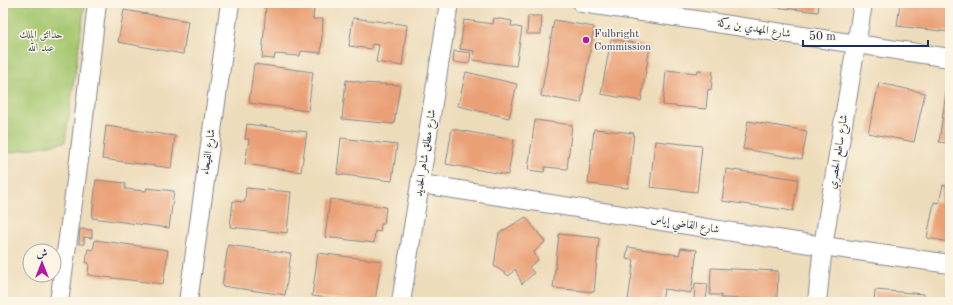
<svg xmlns="http://www.w3.org/2000/svg" width="953" height="305" viewBox="0 0 953 305" font-family="'Old Standard TT',Amiri,serif">
<rect width="100%" height="100%" fill="#fcf5e5"/>
<filter id="ink" filterUnits="userSpaceOnUse"><feTurbulence type="fractalNoise" baseFrequency=".025" numOctaves="2"/><feDisplacementMap in="SourceGraphic" scale="8" xChannelSelector="R" yChannelSelector="G"/><feConvolveMatrix kernelMatrix="1 2 1 2 8 2 1 2 1" color-interpolation-filters="sRGB"/></filter>
<filter id="wash" filterUnits="userSpaceOnUse"><feTurbulence type="fractalNoise" baseFrequency=".012" numOctaves="4" result="noise"/><feDisplacementMap in="SourceGraphic" scale="16" xChannelSelector="R" yChannelSelector="G"/><feGaussianBlur stdDeviation="0.9" result="paint"/><feColorMatrix in="noise" values="0 0 0 0 0 0 0 0 0 0 0 0 0 0 0 0 0 1.4 0 .05"/><feComposite in="paint" operator="in"/></filter>
<g filter="url(#wash)">
<rect width="100%" height="100%" fill="#eddcba"/>
<polygon fill="#a5c770" stroke="#607b67" points="3,3 85,3 65,142 3,154"/>
<g id="blocks">
<g fill="#eaa076">
<polygon points="748,3 819,3 818,12 748,4"/>
<polygon points="900,3 950,3 950,32 897,26"/>
<polygon points="266,4 314,8 313,19 323,19 321,53 301,51 300,56 275,54 274,59 262,58"/>
<polygon points="124,10 188,21 183,54 118,42"/>
<polygon points="528,16 542,16 541,34 527,34"/>
<polygon points="353,18 407,25 402,66 376,62 379,45 372,44 371,49 349,46"/>
<polygon points="494,18 512,21 511,26 522,28 516,66 473,60 474,51 460,49 464,20 493,24"/>
<polygon points="554,20 594,27 581,103 541,96"/>
<polygon points="611,39 650,46 641,101 601,94"/>
<polygon points="454,51 471,53 469,64 453,62"/>
<polygon points="254,64 313,72 308,111 249,103"/>
<polygon points="666,70 697,73 698,70 713,71 711,90 708,89 706,109 663,105"/>
<polygon points="466,72 517,84 509,118 458,106"/>
<polygon points="346,80 360,82 360,83 400,85 394,124 342,119"/>
<polygon points="879,83 925,93 914,142 868,133"/>
<polygon points="946,92 950,93 950,143 939,142"/>
<polygon points="535,120 572,125 567,169 545,167 544,172 528,170"/>
<polygon points="748,121 807,131 802,159 743,149"/>
<polygon points="247,124 307,132 301,172 245,164 249,139 245,139"/>
<polygon points="106,126 175,136 171,168 102,159"/>
<polygon points="452,129 514,140 508,175 446,164"/>
<polygon points="594,129 634,133 628,188 588,184"/>
<polygon points="341,138 397,145 392,181 337,174"/>
<polygon points="655,141 702,146 697,192 650,187"/>
<polygon points="726,169 798,179 793,211 722,201"/>
<polygon points="96,180 125,183 125,189 146,191 147,188 174,191 169,228 92,218"/>
<polygon points="943,185 950,186 950,242 927,238 934,202 939,203"/>
<polygon points="246,188 291,192 287,233 230,227 233,201 245,202"/>
<polygon points="330,199 386,207 384,224 381,224 380,232 375,231 374,243 325,237"/>
<polygon points="526,217 545,242 534,252 538,260 529,267 534,273 522,284 515,269 509,276 494,266 499,233"/>
<polygon points="80,229 92,230 92,238 84,237 84,244 79,244"/>
<polygon points="559,234 599,238 594,292 553,288"/>
<polygon points="95,240 168,250 163,284 88,275 89,263 86,263 88,249 93,250"/>
<polygon points="228,245 291,254 285,295 222,286"/>
<polygon points="628,247 679,255 681,248 697,250 691,293 664,289 662,302 642,302 628,300 634,260 626,259"/>
<polygon points="318,253 381,261 375,302 362,302 312,296"/>
<polygon points="711,268 778,271 777,302 751,302 751,299 721,298 721,295 710,295"/>
<polygon points="695,283 708,284 706,301 694,299"/>
<polygon points="875,290 924,294 924,302 874,302"/>
</g>
</g>
</g>
<g filter="url(#ink)">
<use href="#blocks" fill-opacity="0" stroke="#84868c" stroke-width="1"/>
<g fill="none" stroke-linecap="round" stroke-linejoin="round">
<defs>
<g id="minor">
<polyline points="582,3 950,58"/>
<polyline points="421,184 823,246 950,264"/>
<polyline points="59,302 79,160 97,3"/>
<polyline points="188,302 230,3"/>
<polyline points="401,302 449,3"/>
<polyline points="817,302 823,246 863,3"/>
</g>
</defs>
<use href="#minor" stroke="#84868c" stroke-width="20"/>
<use href="#minor" stroke="#fff" stroke-width="18"/>
</g>
</g>
<circle fill="#b5179e" stroke="#fcf5e5" stroke-width="1.5" cx="586" cy="40" r="4"/>
<g text-anchor="middle" dominant-baseline="central" stroke-width="3" stroke-linejoin="round" paint-order="stroke">
<g font-size="11" fill="#1b2f5e" stroke="#fcf5e5">
<text transform="translate(754 29) rotate(9)">شارع المهدي بن بركة</text>
<text transform="translate(209 152) rotate(-82)">شارع الفيحاء</text>
<text transform="translate(839 152) rotate(-81)">شارع ساطع الحصري</text>
<text transform="translate(426 153) rotate(-81)">شارع مطلق شاهر الحديد</text>
<text transform="translate(685 225) rotate(9)">شارع القاضي إياس</text>
</g>
<g font-size="11" fill="#1b2f5e" stroke="#fcf5e5" text-anchor="start">
<text x="594" y="34">Fulbright<tspan x="594" dy="13">Commission</tspan></text>
</g>
<g font-size="11" fill="#3e5562" stroke="#fcf5e5">
<text x="41" y="35">حدائق الملك<tspan x="41" dy="13">عبد الله</tspan></text>
</g>
</g>
<rect width="953" height="305" fill="none" stroke="#fcf5e5" stroke-width="16"/>
<g transform="translate(42 263)"><circle r="19" fill="#fcf5e5" stroke="#a2a6af"/>
<path d="M0-3L7 15L0 10L-7 15Z" fill="#b5179e"/>
<text y="-6" font-size="11" font-weight="bold" text-anchor="middle" fill="#1b2f5e">ش</text>
</g>
<path d="M803 40v6h125v-6" fill="none" stroke="#1b2f5e" stroke-width="2"/>
<text x="809" y="40" font-size="12" fill="#1b2f5e" stroke="#fcf5e5" stroke-width="3" paint-order="stroke">50 m</text>
</svg>
